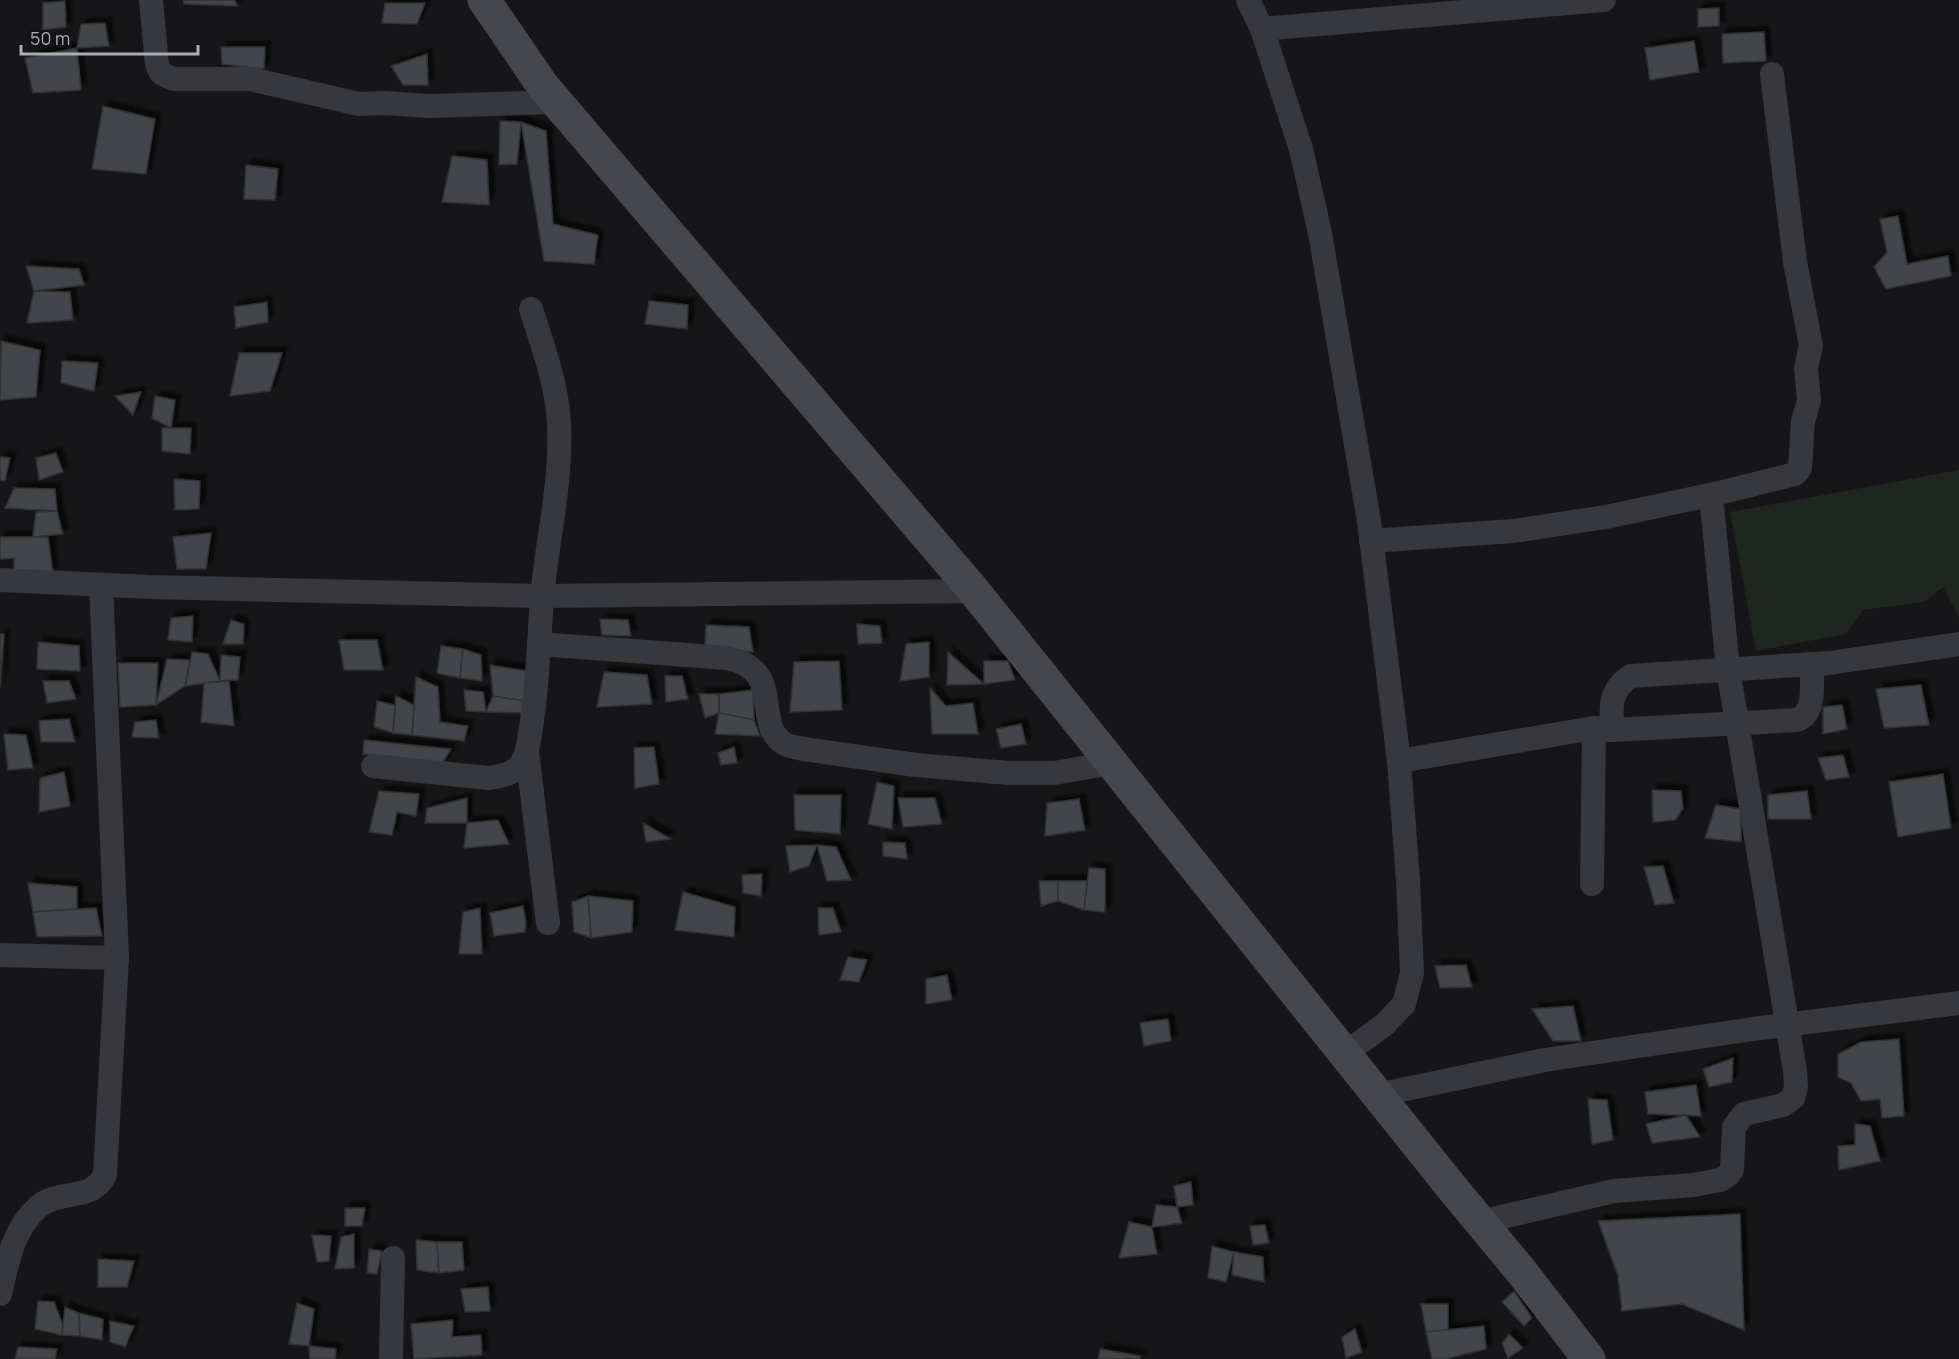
<svg xmlns="http://www.w3.org/2000/svg" width="1959" height="1359" viewBox="0 0 1959 1359" font-family="Manrope,sans-serif">
<defs>
<filter id="shadow"><feDropShadow dx="5.5" dy="-5.5" stdDeviation="1.5" flood-color="#0009"/></filter>
</defs>
<rect width="100%" height="100%" fill="#161618"/>
<polygon fill="#1e261f" points="1959,470 1959,618 1943,587 1924,602 1863,610 1846,634 1756,651 1730,512"/>
<g fill="#424448" stroke="#303034" stroke-width="1.5" filter="url(#shadow)">
<polygon points="183,0 235,0 237,6 184,4"/>
<polygon points="65,1 66,27 43,30 43,3"/>
<polygon points="385,3 425,3 417,24 382,23"/>
<polygon points="1719,8 1719,26 1698,27 1698,9"/>
<polygon points="105,23 109,46 77,48 81,24"/>
<polygon points="1764,32 1766,61 1723,63 1722,34"/>
<polygon points="1694,41 1699,72 1650,80 1645,48"/>
<polygon points="221,47 265,47 264,69 222,64"/>
<polygon points="77,48 81,90 33,93 25,58"/>
<polygon points="427,54 428,85 403,85 391,66"/>
<polygon points="103,106 155,119 146,174 92,169"/>
<polygon points="500,121 521,122 517,164 499,165"/>
<polygon points="521,122 546,131 553,224 598,235 594,264 544,261"/>
<polygon points="452,156 487,160 489,205 442,202"/>
<polygon points="246,165 278,169 275,200 244,199"/>
<polygon points="1898,216 1907,264 1948,256 1951,276 1886,289 1874,267 1887,252 1880,219"/>
<polygon points="26,266 79,269 84,285 34,291"/>
<polygon points="34,291 70,292 73,320 27,323"/>
<polygon points="649,301 688,305 687,329 645,324"/>
<polygon points="267,302 268,322 236,328 234,307"/>
<polygon points="1,341 40,350 36,397 0,400"/>
<polygon points="239,353 282,353 270,391 230,396"/>
<polygon points="62,361 98,363 94,391 61,383"/>
<polygon points="141,392 133,415 115,396"/>
<polygon points="155,396 175,400 171,428 152,418"/>
<polygon points="162,428 191,428 190,454 162,451"/>
<polygon points="56,453 63,472 39,480 36,458"/>
<polygon points="0,457 10,458 5,481 0,480"/>
<polygon points="174,479 200,481 199,509 175,510"/>
<polygon points="14,488 55,489 57,511 5,508"/>
<polygon points="57,511 63,534 33,537 36,512"/>
<polygon points="211,533 206,569 177,569 173,537"/>
<polygon points="0,537 48,537 53,573 14,570 14,558 0,559"/>
<polygon points="193,616 192,642 168,640 171,618"/>
<polygon points="600,619 628,620 631,636 602,635"/>
<polygon points="231,620 244,624 243,644 223,644"/>
<polygon points="857,624 880,626 882,643 858,644"/>
<polygon points="706,625 749,627 753,652 705,645"/>
<polygon points="0,634 4,634 0,688"/>
<polygon points="339,640 377,640 383,670 344,670"/>
<polygon points="38,642 79,646 80,671 37,669"/>
<polygon points="929,642 929,677 900,681 906,644"/>
<polygon points="441,646 463,649 460,678 437,673"/>
<polygon points="463,649 481,655 482,681 460,678"/>
<polygon points="192,652 208,654 220,681 185,686"/>
<polygon points="948,652 984,684 947,685"/>
<polygon points="221,655 240,657 238,680 220,681"/>
<polygon points="167,659 190,660 185,686 156,705"/>
<polygon points="839,661 842,710 790,712 794,662"/>
<polygon points="984,661 1008,661 1015,680 984,684"/>
<polygon points="118,663 158,663 156,705 120,707"/>
<polygon points="490,665 526,671 524,701 493,696"/>
<polygon points="604,672 647,675 652,704 597,707"/>
<polygon points="665,676 682,676 688,699 666,702"/>
<polygon points="416,677 438,687 440,722 468,726 464,741 412,735"/>
<polygon points="43,681 69,681 76,699 47,703"/>
<polygon points="229,681 234,726 201,722 204,683"/>
<polygon points="1921,685 1929,725 1884,728 1876,689"/>
<polygon points="930,688 946,706 973,703 978,734 932,734"/>
<polygon points="464,690 483,692 486,712 466,711"/>
<polygon points="753,690 754,720 719,713 719,694"/>
<polygon points="699,694 719,694 719,713 705,718"/>
<polygon points="396,696 414,705 412,735 393,733"/>
<polygon points="493,696 524,701 522,713 486,712"/>
<polygon points="377,701 395,705 393,733 374,727"/>
<polygon points="1842,705 1847,729 1823,734 1823,707"/>
<polygon points="719,713 754,720 760,736 715,734"/>
<polygon points="69,719 75,742 41,742 39,721"/>
<polygon points="156,720 159,738 132,737 135,722"/>
<polygon points="1021,724 1026,744 1001,748 996,729"/>
<polygon points="4,734 26,735 33,768 8,770"/>
<polygon points="364,740 451,749 442,764 363,754"/>
<polygon points="654,747 659,784 635,788 634,748"/>
<polygon points="734,747 737,763 721,765 718,753"/>
<polygon points="1843,755 1849,777 1826,780 1818,758"/>
<polygon points="64,772 70,806 39,812 40,778"/>
<polygon points="1943,774 1951,828 1898,837 1889,782"/>
<polygon points="877,782 894,786 892,829 868,824"/>
<polygon points="1652,790 1681,791 1683,809 1675,820 1653,822"/>
<polygon points="379,791 419,794 416,816 397,812 392,835 369,832"/>
<polygon points="1807,791 1811,819 1768,819 1768,795"/>
<polygon points="794,795 841,795 840,834 795,830"/>
<polygon points="467,798 467,823 425,823 427,808"/>
<polygon points="898,798 935,798 942,824 903,827"/>
<polygon points="1079,799 1085,830 1045,836 1047,803"/>
<polygon points="1716,805 1741,809 1741,842 1705,838"/>
<polygon points="498,820 509,844 464,848 467,823"/>
<polygon points="643,823 671,839 646,842"/>
<polygon points="883,842 905,843 907,859 883,856"/>
<polygon points="817,845 836,847 851,880 827,881"/>
<polygon points="817,845 809,866 790,872 786,846"/>
<polygon points="1663,866 1674,903 1655,905 1644,867"/>
<polygon points="1089,868 1105,869 1105,912 1084,910"/>
<polygon points="762,874 761,896 743,893 742,875"/>
<polygon points="1039,881 1058,881 1058,901 1041,906"/>
<polygon points="1058,881 1087,881 1084,910 1058,901"/>
<polygon points="28,883 77,887 77,909 33,912"/>
<polygon points="683,892 735,907 734,937 675,930"/>
<polygon points="588,896 633,901 632,932 591,938"/>
<polygon points="588,896 591,938 574,932 572,902"/>
<polygon points="523,906 526,922 525,932 494,936 490,913"/>
<polygon points="96,908 102,936 37,937 33,912"/>
<polygon points="480,908 482,954 459,954 463,912"/>
<polygon points="818,908 833,908 841,932 819,935"/>
<polygon points="848,957 867,960 859,982 840,980"/>
<polygon points="1466,965 1472,987 1440,988 1435,966"/>
<polygon points="947,975 952,1000 926,1004 926,979"/>
<polygon points="1573,1006 1581,1041 1553,1041 1532,1009"/>
<polygon points="1168,1019 1171,1041 1144,1046 1140,1023"/>
<polygon points="1899,1039 1904,1116 1882,1118 1880,1099 1861,1101 1851,1083 1838,1077 1838,1054 1861,1042"/>
<polygon points="1733,1058 1732,1082 1709,1087 1703,1069"/>
<polygon points="1696,1085 1701,1116 1648,1114 1645,1092"/>
<polygon points="1588,1099 1607,1100 1613,1140 1592,1144"/>
<polygon points="1686,1115 1700,1137 1652,1143 1646,1124"/>
<polygon points="1855,1124 1870,1126 1880,1161 1839,1170 1838,1146 1855,1145"/>
<polygon points="1191,1182 1193,1205 1177,1207 1174,1186"/>
<polygon points="1156,1205 1177,1207 1182,1223 1152,1227"/>
<polygon points="345,1208 365,1208 362,1226 345,1226"/>
<polygon points="1740,1214 1744,1330 1682,1304 1622,1311 1618,1276 1598,1221"/>
<polygon points="1129,1222 1152,1227 1157,1254 1119,1258"/>
<polygon points="1265,1225 1269,1243 1253,1245 1250,1226"/>
<polygon points="354,1234 354,1268 335,1269 341,1237"/>
<polygon points="312,1235 331,1236 329,1261 317,1262"/>
<polygon points="416,1240 437,1242 439,1273 417,1270"/>
<polygon points="437,1242 462,1242 464,1270 439,1273"/>
<polygon points="1212,1246 1234,1252 1226,1282 1208,1278"/>
<polygon points="369,1249 382,1251 377,1274 367,1273"/>
<polygon points="1234,1252 1263,1257 1264,1282 1232,1275"/>
<polygon points="98,1259 134,1261 127,1287 98,1287"/>
<polygon points="488,1287 490,1311 465,1312 461,1289"/>
<polygon points="1514,1291 1532,1318 1524,1326 1502,1302"/>
<polygon points="38,1301 54,1302 63,1325 62,1335 35,1329"/>
<polygon points="297,1303 314,1309 309,1346 289,1344"/>
<polygon points="1421,1304 1448,1304 1448,1330 1426,1332"/>
<polygon points="65,1307 79,1313 80,1336 62,1335"/>
<polygon points="79,1313 103,1319 102,1340 80,1336"/>
<polygon points="453,1320 452,1337 481,1335 482,1355 414,1359 411,1324"/>
<polygon points="110,1321 134,1326 125,1347 110,1342"/>
<polygon points="1484,1326 1486,1349 1445,1359 1432,1359 1426,1332"/>
<polygon points="1355,1329 1362,1352 1346,1358 1342,1337"/>
<polygon points="1509,1334 1523,1348 1508,1358 1502,1343"/>
<polygon points="309,1346 336,1349 335,1359 310,1359"/>
<polygon points="18,1347 57,1349 55,1359 15,1359"/>
<polygon points="1100,1349 1140,1356 1140,1359 1098,1359"/>
</g>
<g fill="none" stroke-linecap="round" stroke-linejoin="round">
<g stroke="#37383d" stroke-width="24">
<polyline points="151,0 157,65 161,73 173,79 250,79 359,104 384,103 429,106 557,102"/>
<polyline points="1248,0 1262,29 1301,149 1320,233 1369,521 1399,761 1408,880 1412,973 1404,1004 1384,1025 1344,1054"/>
<polyline points="1262,29 1604,0"/>
<polyline points="1371,541 1513,531 1606,517 1719,493 1795,474 1800,468 1803,421 1809,401 1806,368 1811,346 1795,262 1772,74"/>
<polyline points="0,580 150,587 542,596 974,591"/>
<path d="M539,644l188,14c60,12 24,66 58,86 5,3 12,3 18,5l113,16 92,8h46l58,-10"/>
<path d="M1612,730l185,-10c20,-7 14,-39 15,-56"/>
<polyline points="527,752 548,923"/>
<path d="M1399,761l195,-33 18,2c-1,-23 -3,-40 19,-54l198,-13 130,-19"/>
<path d="M373,766l115,12c14,-2 28,-4 35,-17 6,-12 7,-27 9,-40 6,-41 7,-82 10,-123 5,-58 20,-116 17,-174 -2,-40 -16,-77 -28,-115"/>
<polyline points="1592,884 1594,728"/>
<polyline points="0,955 117,958"/>
<polyline points="1377,1095 1545,1060 1753,1029 1959,1003"/>
<polyline points="1480,1222 1614,1191 1694,1185 1720,1180 1728,1175 1732,1169 1734,1127 1744,1114 1783,1105 1793,1098 1796,1087 1795,1071 1728,669 1711,495"/>
<path d="M0,1294c7,-31 13,-65 38,-87 20,-18 56,-5 67,-33l12,-216 -16,-373"/>
<polyline points="391,1359 393,1258"/>
</g>
<polyline stroke="#45474d" stroke-width="33" points="484,0 543,86 974,591 1453,1189 1521,1271 1589,1359"/>
</g>
<path d="M21 45v9h177v-9" fill="none" stroke="#a8aeb8" stroke-width="3"/>
<text x="30" y="45" font-size="18" fill="#a8aeb8" stroke="#111113" stroke-width="4.5" paint-order="stroke">50 m</text>
</svg>
